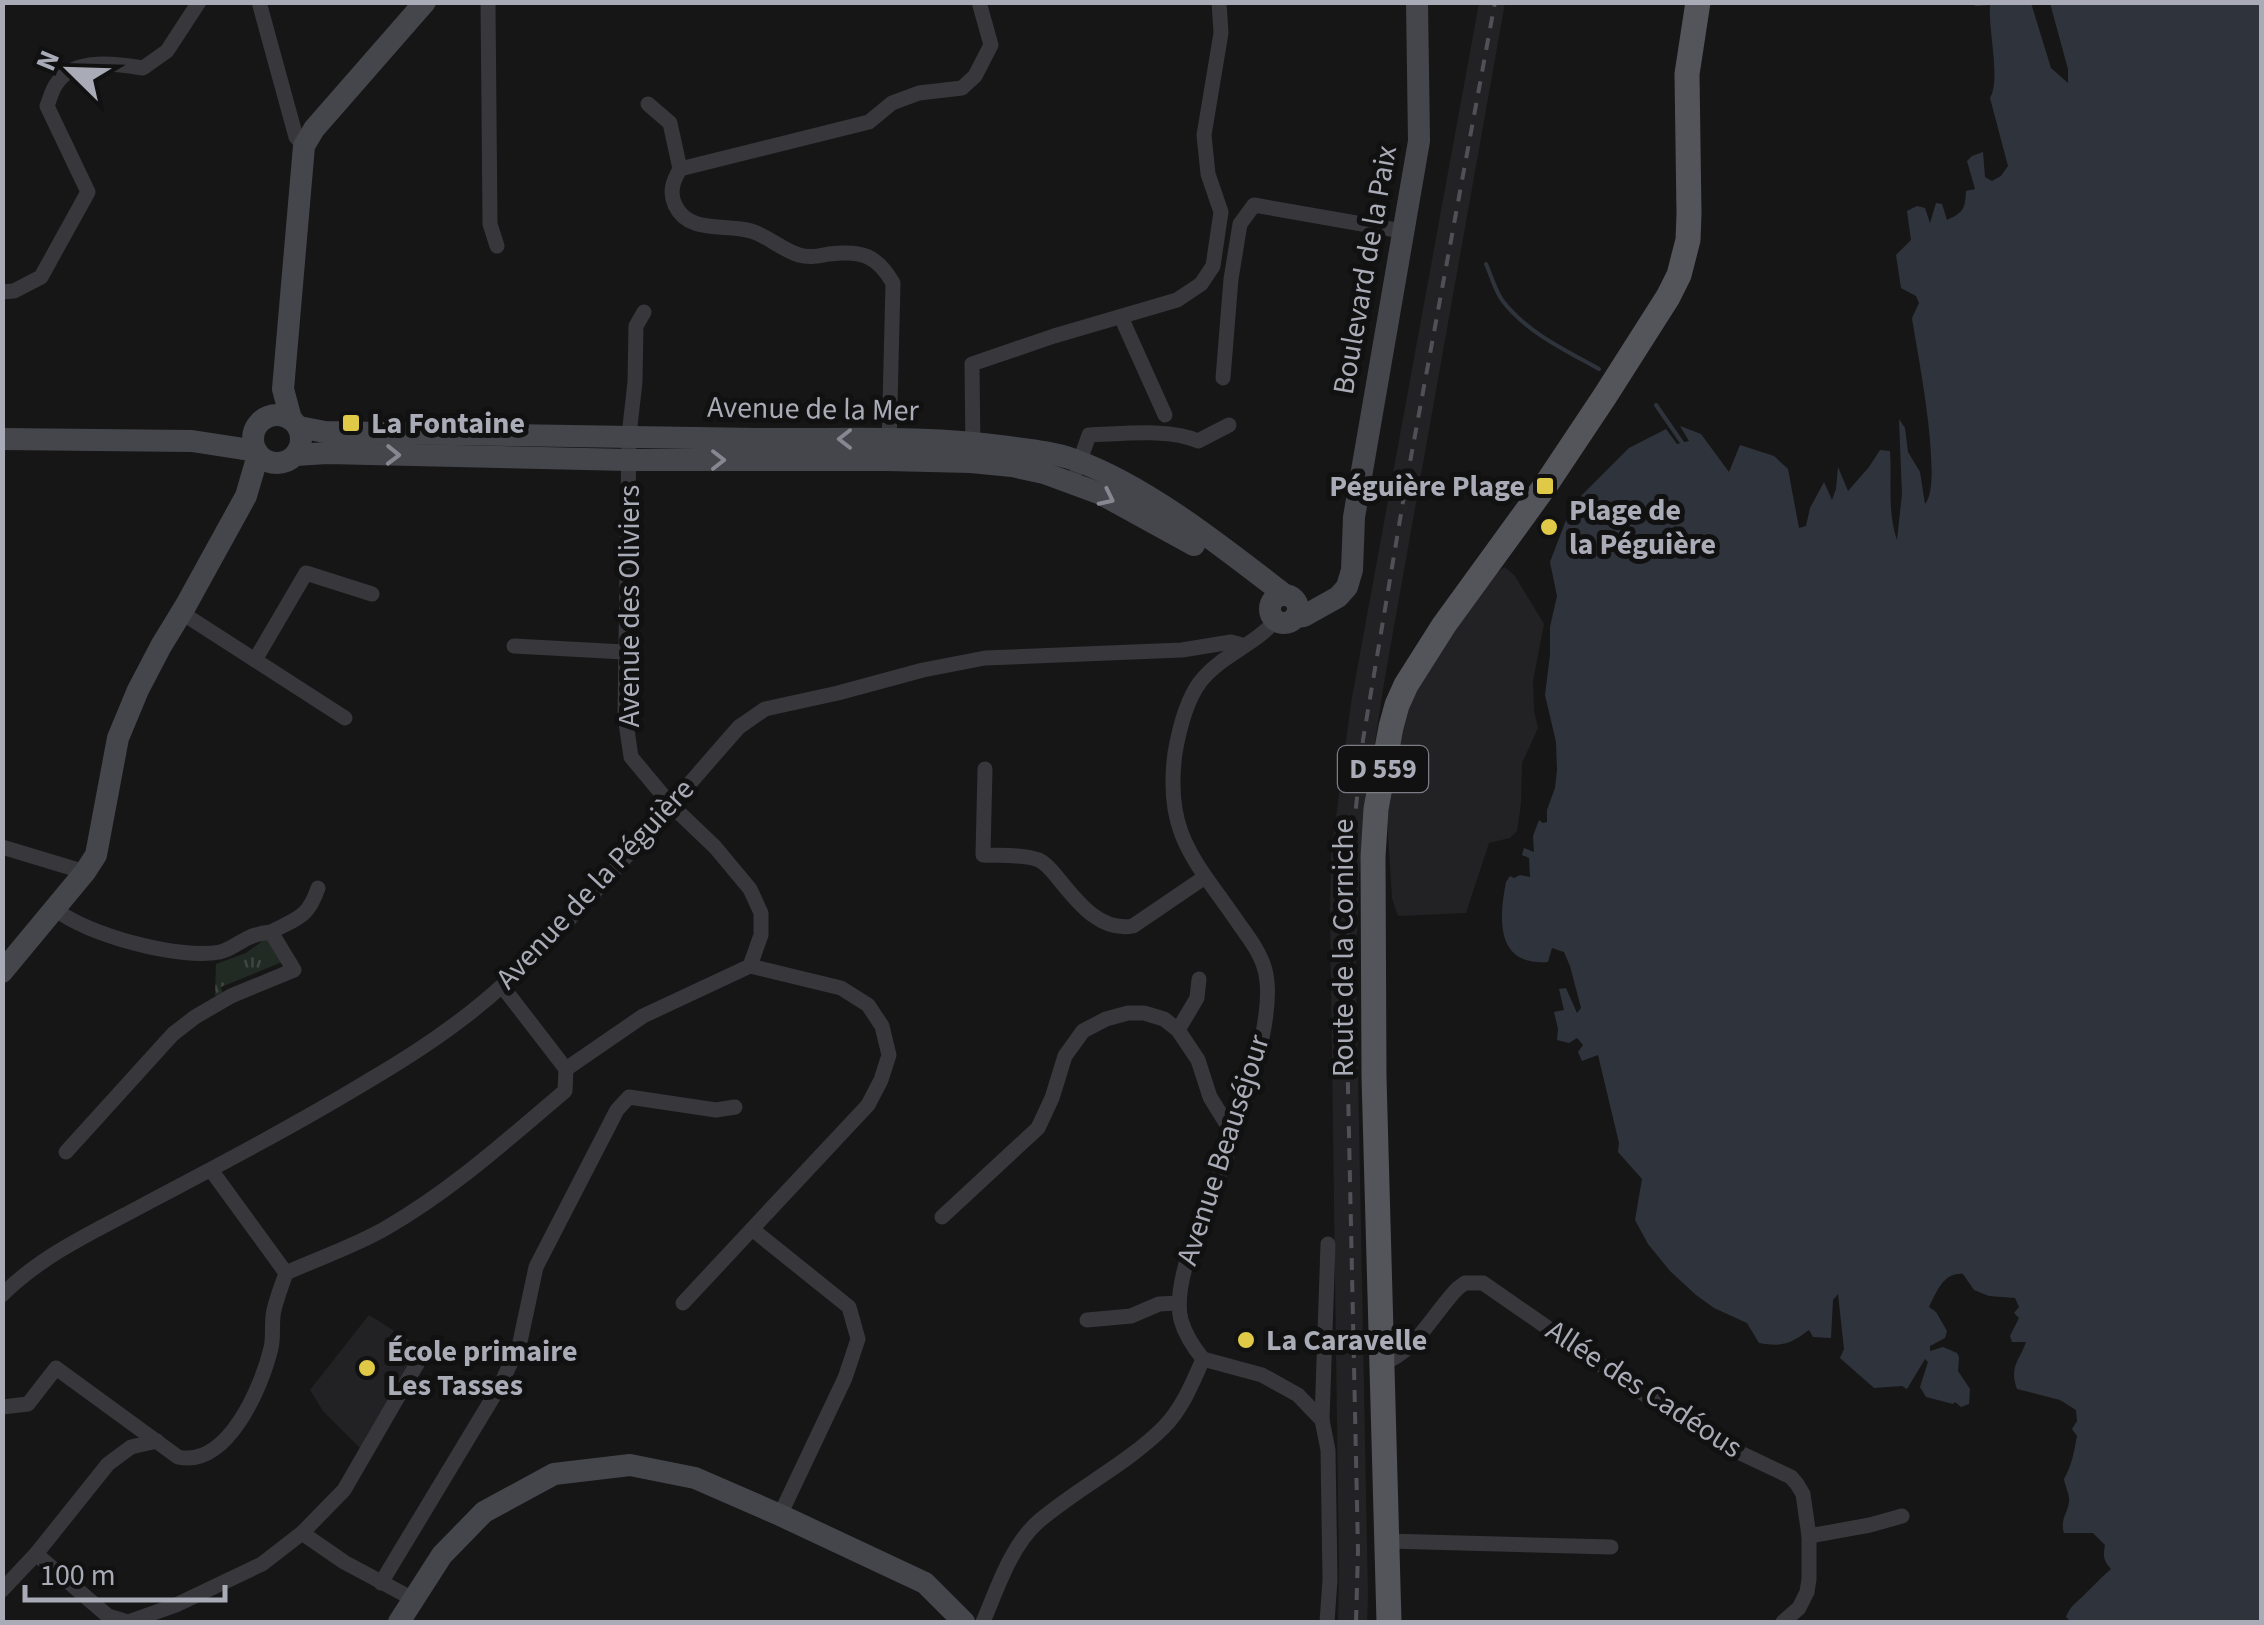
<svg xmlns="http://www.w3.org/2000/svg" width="2264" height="1625" viewBox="0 0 2264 1625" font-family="'Source Sans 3',sans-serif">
<defs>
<pattern id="grass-tufts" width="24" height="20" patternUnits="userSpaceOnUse" patternTransform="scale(2.5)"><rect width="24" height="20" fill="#222a24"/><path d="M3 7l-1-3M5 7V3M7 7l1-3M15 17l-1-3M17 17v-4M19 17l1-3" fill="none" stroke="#3f4642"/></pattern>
</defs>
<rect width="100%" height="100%" fill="#161617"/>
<g fill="#222224">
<polygon points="1479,3 1505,3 1385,677 1367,794 1359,876 1356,967 1368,1598 1367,1622 1338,1622 1339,1567 1330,913 1331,855 1351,703"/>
<polygon points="1505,567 1515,576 1544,624 1533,681 1534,711 1538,728 1522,763 1521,804 1517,831 1510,838 1489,843 1466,913 1398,916 1392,898 1387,819 1393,770 1407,707 1428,670 1471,606 1496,573"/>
<polygon points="369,1315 420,1347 361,1449 323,1411 310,1390"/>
</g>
<polygon fill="url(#grass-tufts)" points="267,938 282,962 221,987 222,995 215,996 216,964 246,953"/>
<path fill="#2f343c" d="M1971,3h60l20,65 17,15v-14l-18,-66h211v1619h-190l-5,-5c5,-13 12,-15 21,-25 8,-8 15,-15 24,-23 -8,-9 -8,-13 -6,-24l-12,-12h-29c-4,-14 3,-18 5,-31 1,-7 -4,-16 -5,-23 8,-14 10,-27 13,-43l-5,-7 5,-8 -1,-11 -16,-10 -43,-11c-8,-23 2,-27 9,-47h-14l-2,-6 9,-18 -5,-5 5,-6 -4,-9 -26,-2 -15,-6 -11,-16c-19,-2 -26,17 -34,33l7,5 11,19 -2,7 -15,8v5l13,-4 14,6 2,4 -1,14 12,18 -1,15 -8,3 -6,-5 -2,2 -27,-7 -6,-10 8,-25 -3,-3 -18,30 -5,-3 -28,2 -34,-30 4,-9 -6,-55 -5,6 -2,38 -18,-1 -4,-7c-19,14 -26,17 -50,13l-12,-20 -33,-15 -18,-13 -26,-24 -22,-27 -13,-24 7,-41 -24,-27 1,-9 -21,-88 -16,6 -4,-9 5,-7 -6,-7 -8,5 -12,-3 1,-11 -4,-17 10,-2 -5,-21 7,-1 11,25 4,-5 -11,-42 -6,-14 -12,-4 -4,14c-53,4 -49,-44 -42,-80l4,-6 4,2 6,-3 10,2 -1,-19 -7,-3 2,-7 10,4 -1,-16 6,-16 4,3 4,-1v-12l8,-22 2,-18 -1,-28 -11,-47 5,-40v-28l7,-31 -7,-34 18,-47 10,-16 51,-51 37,-19 11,15 12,-3 -9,-15 21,8 28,38 11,-27 34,11 14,13 11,59 7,-2 4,-18 14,-26 8,18 4,-11 2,-22 10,24 21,-24 11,-17 10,1c2,30 -3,60 7,89l5,-46 -3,-75 6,9 3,24 12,20 5,32c19,-21 -8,-153 -13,-186l7,-15 -3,-7 -15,-8 -5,-33 15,-15 -4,-29 10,-5 8,2 5,15 6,-20 6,1 5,16c17,-8 18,-11 19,-29l9,-2 -8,-28 5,-5 11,-4 2,25 7,4 9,-5 7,-10 -18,-68c11,-19 -2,-67 0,-93l-14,1z"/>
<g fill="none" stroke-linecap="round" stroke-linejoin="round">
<g stroke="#2f343c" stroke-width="4">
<path d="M1486,264c5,11 9,26 16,36 24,32 63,50 97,69"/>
<polyline points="1656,405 1683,444"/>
</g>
<g stroke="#37373c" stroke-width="15">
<polyline points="259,2 296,137 304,146"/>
<polyline points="488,2 490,224 497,246"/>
<polyline points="648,104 670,123 680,169"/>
<path d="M680,169c-7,12 -11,23 -5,36 14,30 51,18 76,26 17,5 31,19 48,24 10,3 20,1 30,-1 32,-4 48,1 64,29l-4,163"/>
<polyline points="680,169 869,122 892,103 919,93 962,88 975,76 991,45 979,2"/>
<path d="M2,292l12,-1 27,-14 47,-85 -41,-86c3,-7 5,-17 10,-23 17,-26 61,-19 86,-15l24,-17 32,-49"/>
<polyline points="644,312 636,326 635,382 629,435 625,716 631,757 671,805 715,847 750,889 761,913 761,935 750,966"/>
<polyline points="1121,317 1165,415"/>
<polyline points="1223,378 1231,279 1240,224 1254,205 1402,231"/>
<polyline points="973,451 972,364 1054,336 1177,300 1201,284 1213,266 1221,212 1208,174 1204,135 1221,33 1219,2"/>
<path d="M1077,469l12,-34c33,-1 80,-7 109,6l31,-16"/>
<polyline points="182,613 345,718"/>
<path d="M1276,620c-21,25 -55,35 -76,62 -14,19 -21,48 -25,71 -11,82 21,108 64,171 10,14 21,28 26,46 11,42 -17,120 -30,162 -14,47 -66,143 -54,188 4,14 13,28 22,39l59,16 36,20 24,25 6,30 2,130 -3,42"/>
<polyline points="514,646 624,652"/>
<polyline points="255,660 306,573 372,594"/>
<path d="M985,769l-2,86c17,1 41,-1 56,5 10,5 16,15 23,23 18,22 40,49 71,43l72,-49"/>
<polyline points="2,847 85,872"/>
<path d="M55,909c32,26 125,51 165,43 10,-2 19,-10 28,-14 7,-4 15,-5 23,-6l23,38 -63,26 -36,21 -22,17 -107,118"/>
<path d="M271,932c26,-14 37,-14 47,-44"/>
<polyline points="502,986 566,1069"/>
<polyline points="1178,1030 1197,998 1199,979"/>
<polyline points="211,1170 286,1273"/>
<polyline points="942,1217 1038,1128 1052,1098 1065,1056 1083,1031 1106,1019 1128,1013 1144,1013 1164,1019 1178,1030 1198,1060 1210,1097 1234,1136"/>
<path d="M2,1295c42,-42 96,-65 147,-93 74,-39 148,-78 219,-121 48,-28 95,-59 136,-97 85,-79 158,-170 235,-257l26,-18 73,-16 85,-23 62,-12 197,-8 49,-8 11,3"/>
<polyline points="683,1303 752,1229"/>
<polyline points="1087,1320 1131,1316 1159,1304 1179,1303"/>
<path d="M1380,1364c35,-10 54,-52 78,-76l7,-5h18l154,107 75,44 22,16 57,27 6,7 6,10 6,42v43l-2,13 -8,16 -16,14"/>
<path d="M2,1407l26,-3 28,-36 122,89c50,11 84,-71 93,-109 3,-12 0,-26 3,-38 3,-13 8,-25 12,-37 33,-15 69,-27 100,-45 66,-38 121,-88 179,-137l1,-22 77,-53 107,-50 91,22 27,17 14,21 7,29 -8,25 -13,25 -116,124 97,78 9,32 -13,39 -65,137"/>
<polyline points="1322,1420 1328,1244"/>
<polyline points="302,1533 344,1490 421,1357"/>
<polyline points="1809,1536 1870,1525 1902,1516"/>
<polyline points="1387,1541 1611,1547"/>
<polyline points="36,1554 108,1616 128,1622 176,1605 262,1564 302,1533 344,1562 413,1599"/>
<polyline points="381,1583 501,1384 520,1342 536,1267 617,1110 629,1097 716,1110 735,1107"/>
<polyline points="2,1590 36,1554 108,1464 131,1447 157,1441"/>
<path d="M983,1622c14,-33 28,-77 56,-101 40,-34 88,-57 125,-94 18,-18 29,-45 39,-68"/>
</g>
<g stroke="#45464c" stroke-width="22">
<circle cx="277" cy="439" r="24"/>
<polyline points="291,419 283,389 304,146 314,129 425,2"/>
<path d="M299,427l26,5c144,1 288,5 433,7 83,1 167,-4 250,8 23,3 45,5 67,13 72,26 149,88 210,135"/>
<polyline points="2,439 192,441 256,451"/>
<polyline points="296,455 327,453 628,460 887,460 971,462 1012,466 1044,473 1101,494 1194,545"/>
<circle cx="1284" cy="609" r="14"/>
<polyline points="1295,617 1304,616 1338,597 1347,587 1352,570 1354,517 1419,141 1417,2"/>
<polyline points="2,972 85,872 96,855 118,738 138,690 161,646 186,605 246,496 258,455"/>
<polyline points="399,1622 442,1555 484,1512 554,1474 630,1465 695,1478 780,1515 925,1583 964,1622"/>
</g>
<polyline stroke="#54545b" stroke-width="25" points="1389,1622 1374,1077 1373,857 1376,809 1391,727 1397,705 1406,685 1444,625 1545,486 1605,396 1668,297 1679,275 1688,240 1689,214 1687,74 1698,2"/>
<polyline stroke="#505157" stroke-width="4" stroke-dasharray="12 10" stroke-linecap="butt" points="1356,1622 1358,1551 1346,995 1348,884 1363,740 1406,484 1495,2"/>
</g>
<defs><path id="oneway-chevron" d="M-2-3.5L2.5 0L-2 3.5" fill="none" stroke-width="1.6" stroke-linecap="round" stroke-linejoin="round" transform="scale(2.5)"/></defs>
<g stroke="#868891">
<use href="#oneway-chevron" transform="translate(845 439) rotate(180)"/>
<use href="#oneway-chevron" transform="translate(393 455) rotate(1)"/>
<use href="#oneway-chevron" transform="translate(718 460)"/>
<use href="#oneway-chevron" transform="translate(1107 498) rotate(26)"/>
</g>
<g fill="#e0c946" stroke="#111112" stroke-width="4">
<rect x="341" y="413" width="20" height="20" rx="5"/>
<rect x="1535" y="476" width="20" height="20" rx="5"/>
<circle cx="1549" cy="527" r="10"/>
<circle cx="1246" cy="1340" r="10"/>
<circle cx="367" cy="1368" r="10"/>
</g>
<g text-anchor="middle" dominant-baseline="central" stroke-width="10" stroke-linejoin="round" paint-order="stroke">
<rect fill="#111112" stroke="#7b7d85" stroke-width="2.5" x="1338" y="746" width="90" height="46" rx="8"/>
<g font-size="28" font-weight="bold" fill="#a9abb6">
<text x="1383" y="769">D 559</text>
</g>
<g font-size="30" fill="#a9abb6" stroke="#111112">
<text transform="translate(1365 270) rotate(-80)">Boulevard de la Paix</text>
<text transform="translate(813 409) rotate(1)">Avenue de la Mer</text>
<text transform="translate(629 606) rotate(-90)">Avenue des Oliviers</text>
<text transform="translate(595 884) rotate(-47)">Avenue de la Péguière</text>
<text transform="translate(1343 948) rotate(-90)">Route de la Corniche</text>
<text transform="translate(1223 1150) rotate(-72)">Avenue Beauséjour</text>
<text transform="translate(1644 1389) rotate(33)">Allée des Cadéous</text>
</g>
<g font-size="30" font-weight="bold" fill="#a9abb6" stroke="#111112" text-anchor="start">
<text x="371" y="423">La Fontaine</text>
<text x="1525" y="486" text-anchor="end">Péguière Plage</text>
<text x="1569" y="510">Plage de<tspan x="1569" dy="34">la Péguière</tspan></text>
<text x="1266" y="1340">La Caravelle</text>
<text x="387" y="1351">École primaire<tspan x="387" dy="34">Les Tasses</tspan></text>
</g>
</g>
<rect width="2264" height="1625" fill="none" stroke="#a9abb6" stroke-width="10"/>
<g transform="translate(70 70) rotate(293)" stroke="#111112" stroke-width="8" paint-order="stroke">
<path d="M0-8L18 38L0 25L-18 38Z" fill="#a9abb6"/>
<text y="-15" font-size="28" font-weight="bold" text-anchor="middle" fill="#a9abb6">N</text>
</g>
<path d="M25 1585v15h200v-15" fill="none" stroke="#a9abb6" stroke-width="5"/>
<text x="40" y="1585" font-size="30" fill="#a9abb6" stroke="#111112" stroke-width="8" paint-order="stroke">100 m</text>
</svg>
